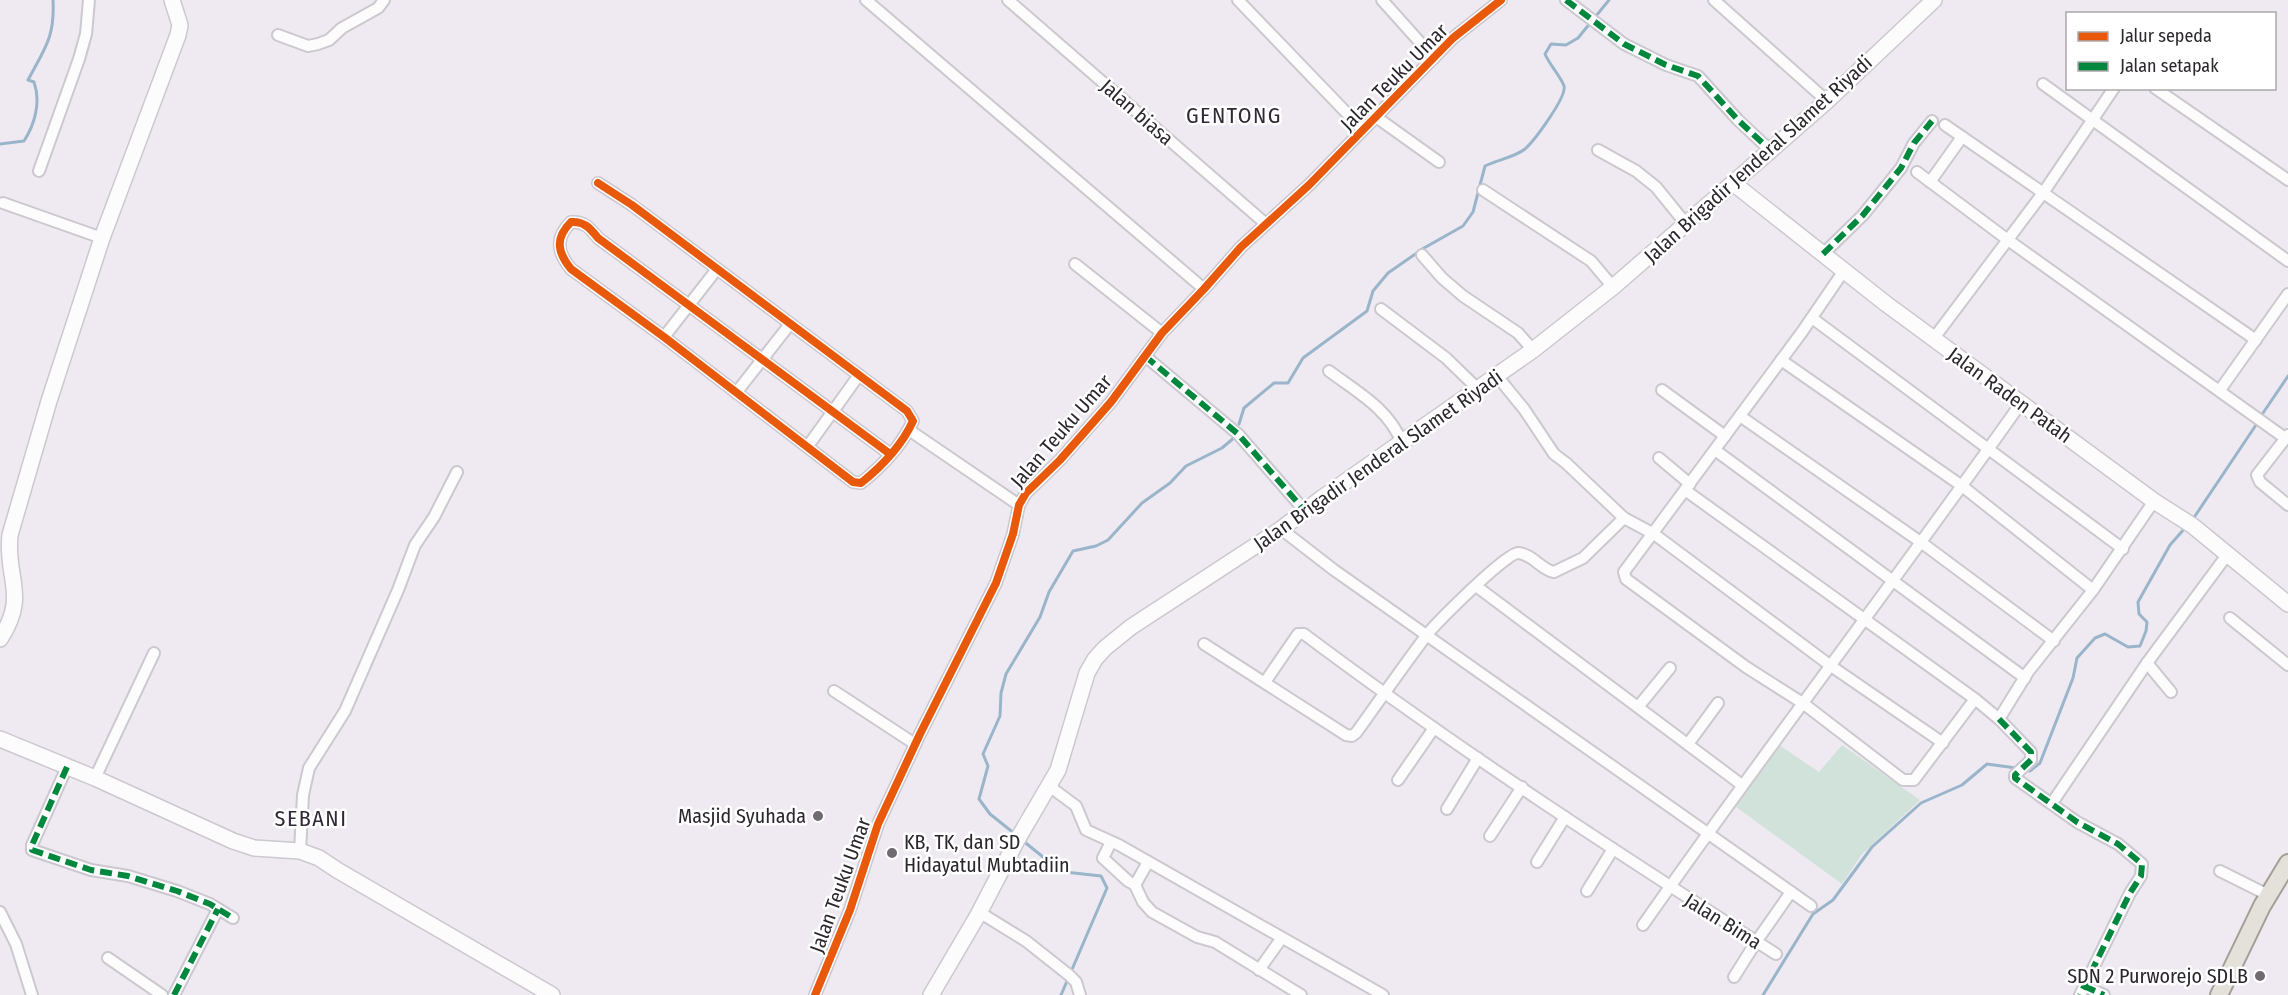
<svg xmlns="http://www.w3.org/2000/svg" width="2288" height="995" viewBox="0 0 2288 995" font-family="'Fira Sans Condensed',sans-serif">
<rect width="100%" height="100%" fill="#efeaf2"/>
<polygon fill="#d0e2d9" points="1779,745 1819,772 1842,745 1920,800 1862,854 1842,884 1732,804"/>
<g fill="none" stroke-linecap="round" stroke-linejoin="round">
<g stroke="#9ab5ca" stroke-width="3">
<path d="M0,144l24,-3c11,-17 17,-39 10,-59l-6,-2c17,-32 27,-43 25,-80"/>
<polyline points="2261,416 2288,376"/>
<path d="M1239,424l5,-16 30,-25h14l15,-25 64,-47 6,-20 15,-18 36,-25 39,-22 10,-14 12,-46c12,-6 30,-9 40,-17 9,-8 42,-52 39,-63 -3,-9 -15,-22 -19,-32l6,-10 15,1 12,-7 31,-38"/>
<polyline points="2193,519 2258,422"/>
<polyline points="2026,770 2030,771 2040,763 2073,678 2077,658 2095,638 2105,634 2128,647 2140,646 2146,631 2147,622 2139,614 2138,602 2170,545 2185,528"/>
<polyline points="1015,834 990,814 979,799 988,766 983,754 1000,716 1001,693 1006,674 1040,617 1049,592 1073,551 1096,546 1108,540 1142,503 1170,483 1186,466 1222,448 1235,437"/>
<polyline points="1022,840 1058,869 1065,872 1101,876 1107,888 1061,995"/>
<polyline points="1763,995 1813,914 1833,900 1872,847 1921,803 1962,785 1987,764 2016,768"/>
</g>
<defs>
<g id="street">
<polyline points="866,0 1204,289"/>
<polyline points="1008,0 1266,224"/>
<polyline points="1238,0 1363,130"/>
<polyline points="1382,0 1434,58"/>
<polyline points="1566,0 1624,44 1666,65 1698,76 1738,120 1770,150"/>
<polyline points="1714,0 1827,101"/>
<polyline points="278,35 308,46 318,44 329,40 342,28 378,8 384,0"/>
<polyline points="2043,84 2288,261"/>
<polyline points="2155,88 2288,180"/>
<polyline points="1376,117 1439,162"/>
<polyline points="1945,125 2256,340"/>
<polyline points="1598,150 1636,171 1656,187 1686,224"/>
<polyline points="39,171 79,59 86,34 89,0"/>
<polyline points="1917,172 2008,240 2285,438"/>
<polyline points="1930,182 1962,137"/>
<path d="M598,183l34,22 275,206 6,10c-11,24 -32,46 -52,62l-8,-1 -189,-145 -93,-68c-14,-17 -16,-31 0,-47 13,-1 19,6 27,16l292,216"/>
<polyline points="1483,190 1591,261 1613,287"/>
<polyline points="3,203 102,238"/>
<polyline points="1823,254 1863,215 1901,168 1914,143 1932,121"/>
<polyline points="1422,255 1442,278 1463,296 1518,333 1533,350"/>
<polyline points="1075,264 1162,333"/>
<polyline points="1381,309 1446,358 1479,390"/>
<polyline points="1812,318 2123,549"/>
<polyline points="664,337 717,269"/>
<polyline points="1934,338 2043,193 2114,88"/>
<polyline points="1145,356 1238,434 1305,511"/>
<polyline points="1781,360 1962,486 2093,590"/>
<path d="M1329,371c28,21 60,38 73,72"/>
<polyline points="1497,376 1524,409 1554,454 1566,463 1624,518"/>
<polyline points="1662,390 1725,436"/>
<polyline points="2220,390 2288,294"/>
<polyline points="736,393 790,324"/>
<polyline points="1740,416 1922,543 2054,641"/>
<polyline points="909,430 1019,505"/>
<polyline points="2288,435 2257,475 2260,482 2288,505"/>
<polyline points="808,446 859,375"/>
<polyline points="1715,450 2025,678"/>
<polyline points="1659,458 1690,484"/>
<polyline points="1685,490 1975,699 1914,780 1903,780 1804,704 1746,667 1626,579 1624,572 1802,332 1843,272"/>
<polyline points="1281,529 1334,570 1811,906"/>
<polyline points="1476,586 1742,785"/>
<polyline points="2230,618 2288,665"/>
<path d="M1204,644l142,91 6,1 4,-3c23,-32 46,-65 70,-97 10,-13 80,-83 92,-83 15,1 23,17 36,19l29,-14 41,-40 30,16 177,132 112,77"/>
<polyline points="2147,663 2171,692"/>
<path d="M1265,682l33,-48h6c152,114 312,218 472,320"/>
<polyline points="834,691 915,744"/>
<polyline points="1975,699 1999,719 2028,672 2093,590 2154,501"/>
<polyline points="1638,707 1670,668"/>
<polyline points="1999,719 2031,752 2031,760 2015,775 2015,778 2077,822 2118,844 2142,864 2141,876 2130,893 2080,995"/>
<polyline points="1688,744 1718,703"/>
<polyline points="67,767 32,845 32,850 91,870 128,876 177,891 210,904 233,918"/>
<polyline points="95,778 154,653"/>
<polyline points="1398,780 1434,728"/>
<polyline points="1049,786 1076,806 1086,830 1119,845 1383,995"/>
<polyline points="2052,803 2147,663 2227,555"/>
<polyline points="1447,809 1478,758"/>
<polyline points="1490,836 1522,787"/>
<polyline points="1111,842 1103,858 1128,881 1135,885 1143,902 1152,912 1197,937 1215,942 1301,995"/>
<polyline points="300,851 303,795 309,768 345,711 398,590 415,545 434,517 457,472"/>
<polyline points="1537,862 1565,817"/>
<polyline points="2220,871 2268,895"/>
<polyline points="1135,885 1148,862"/>
<polyline points="1587,891 1613,849"/>
<polyline points="0,912 16,944 32,995"/>
<polyline points="979,912 1026,941 1069,975 1076,982 1080,995"/>
<path d="M1643,925c123,-176 254,-346 378,-522"/>
<polyline points="108,958 162,995"/>
<polyline points="1259,970 1281,939"/>
<polyline points="1734,977 1756,942 1791,892"/>
<polyline points="2084,986 2104,995"/>
<polyline points="174,995 218,909"/>
<polyline points="815,995 850,910 878,824 920,734 996,583 1013,534 1019,505 1026,493 1060,460 1111,402 1162,333 1204,289 1241,247 1309,185 1453,38 1501,0"/>
</g>
<g id="secondary">
<polyline points="1733,183 1885,303 2154,501 2193,526 2288,604"/>
<path d="M0,639c29,-44 5,-61 10,-104l39,-134 53,-163 76,-203 2,-10 -8,-25"/>
<polyline points="0,739 95,778 233,841 254,848 300,851 319,858 337,870 552,995"/>
<polyline points="931,995 978,915 1016,842 1058,770 1087,673 1095,659 1105,648 1131,627 1281,529 1322,498 1533,350 1613,287 1733,183 1827,101 1934,0"/>
</g>
<polyline id="primary" points="2219,995 2262,906 2288,863"/>
</defs>
<use href="#street" stroke="#ccc8cf" stroke-width="14"/>
<use href="#secondary" stroke="#ccc8cf" stroke-width="18"/>
<use href="#primary" stroke="#a49e96" stroke-width="20"/>
<use href="#street" stroke="#fdfcfd" stroke-width="10"/>
<use href="#secondary" stroke="#fdfcfd" stroke-width="15"/>
<use href="#primary" stroke="#e4e1db" stroke-width="16"/>
<g stroke="#00873e" stroke-width="6" stroke-dasharray="12 6" stroke-linecap="butt">
<polyline points="1566,0 1624,44 1666,65 1698,76 1738,120 1770,150"/>
<polyline points="1823,254 1863,215 1901,168 1914,143 1932,121"/>
<polyline points="1145,356 1238,434 1305,511"/>
<polyline points="1999,719 2031,752 2031,760 2015,775 2015,778 2077,822 2118,844 2142,864 2141,876 2130,893 2080,995"/>
<polyline points="67,767 32,845 32,850 91,870 128,876 177,891 210,904 233,918"/>
<polyline points="2084,986 2104,995"/>
<polyline points="174,995 218,909"/>
</g>
<defs>
<g id="cycleway">
<path d="M598,183l34,22 275,206 6,10c-11,24 -32,46 -52,62l-8,-1 -189,-145 -93,-68c-14,-17 -16,-31 0,-47 13,-1 19,6 27,16l292,216"/>
<polyline points="815,995 850,910 878,824 920,734 996,583 1013,534 1019,505 1026,493 1060,460 1111,402 1162,333 1204,289 1241,247 1309,185 1453,38 1501,0"/>
</g>
</defs>
<use href="#cycleway" stroke="#fff" stroke-width="11"/>
<use href="#cycleway" stroke="#e8590c" stroke-width="8"/>
</g>
<g fill="#6f6b71" stroke="#fff" stroke-width="2">
<circle cx="818" cy="816" r="6"/>
<circle cx="892" cy="853" r="6"/>
<circle cx="2260" cy="976" r="6"/>
</g>
<g text-anchor="middle" dominant-baseline="central" stroke-width="5" stroke-linejoin="round" paint-order="stroke">
<g font-size="20" fill="#2a262c" stroke="#fff">
<text transform="translate(1394 77) rotate(-45)">Jalan Teuku Umar</text>
<text transform="translate(1137 112) rotate(41)">Jalan biasa</text>
<text transform="translate(1758 159) rotate(-42)">Jalan Brigadir Jenderal Slamet Riyadi</text>
<text transform="translate(2010 395) rotate(36)">Jalan Raden Patah</text>
<text transform="translate(1061 431) rotate(-49)">Jalan Teuku Umar</text>
<text transform="translate(1378 460) rotate(-35)">Jalan Brigadir Jenderal Slamet Riyadi</text>
<text transform="translate(840 885) rotate(-70)">Jalan Teuku Umar</text>
<text transform="translate(1723 921) rotate(32)">Jalan Bima</text>
</g>
<g font-size="20" fill="#2a262c" stroke="#fff" text-anchor="end">
<text x="806" y="816">Masjid Syuhada</text>
<text x="904" y="842" text-anchor="start">KB, TK, dan SD<tspan x="904" dy="23">Hidayatul Mubtadiin</tspan></text>
<text x="2248" y="976">SDN 2 Purworejo SDLB</text>
</g>
<g font-size="22" letter-spacing="1.5" fill="#302935" stroke="#fff">
<text x="1234" y="115">GENTONG</text>
<text x="311" y="818">SEBANI</text>
</g>
</g>
<rect x="2066" y="12" width="210" height="78" fill="#ffffff" stroke="#aaa8ab" stroke-width="1.5"/>
<rect x="2078" y="32" width="30" height="9" fill="#e8590c" stroke="#aaa8ab" stroke-width="1.5"/>
<text x="2120" y="42" font-size="18" fill="#2a262c">Jalur sepeda</text>
<rect x="2078" y="62" width="30" height="9" fill="#00873e" stroke="#aaa8ab" stroke-width="1.5"/>
<text x="2120" y="72" font-size="18" fill="#2a262c">Jalan setapak</text>
</svg>
